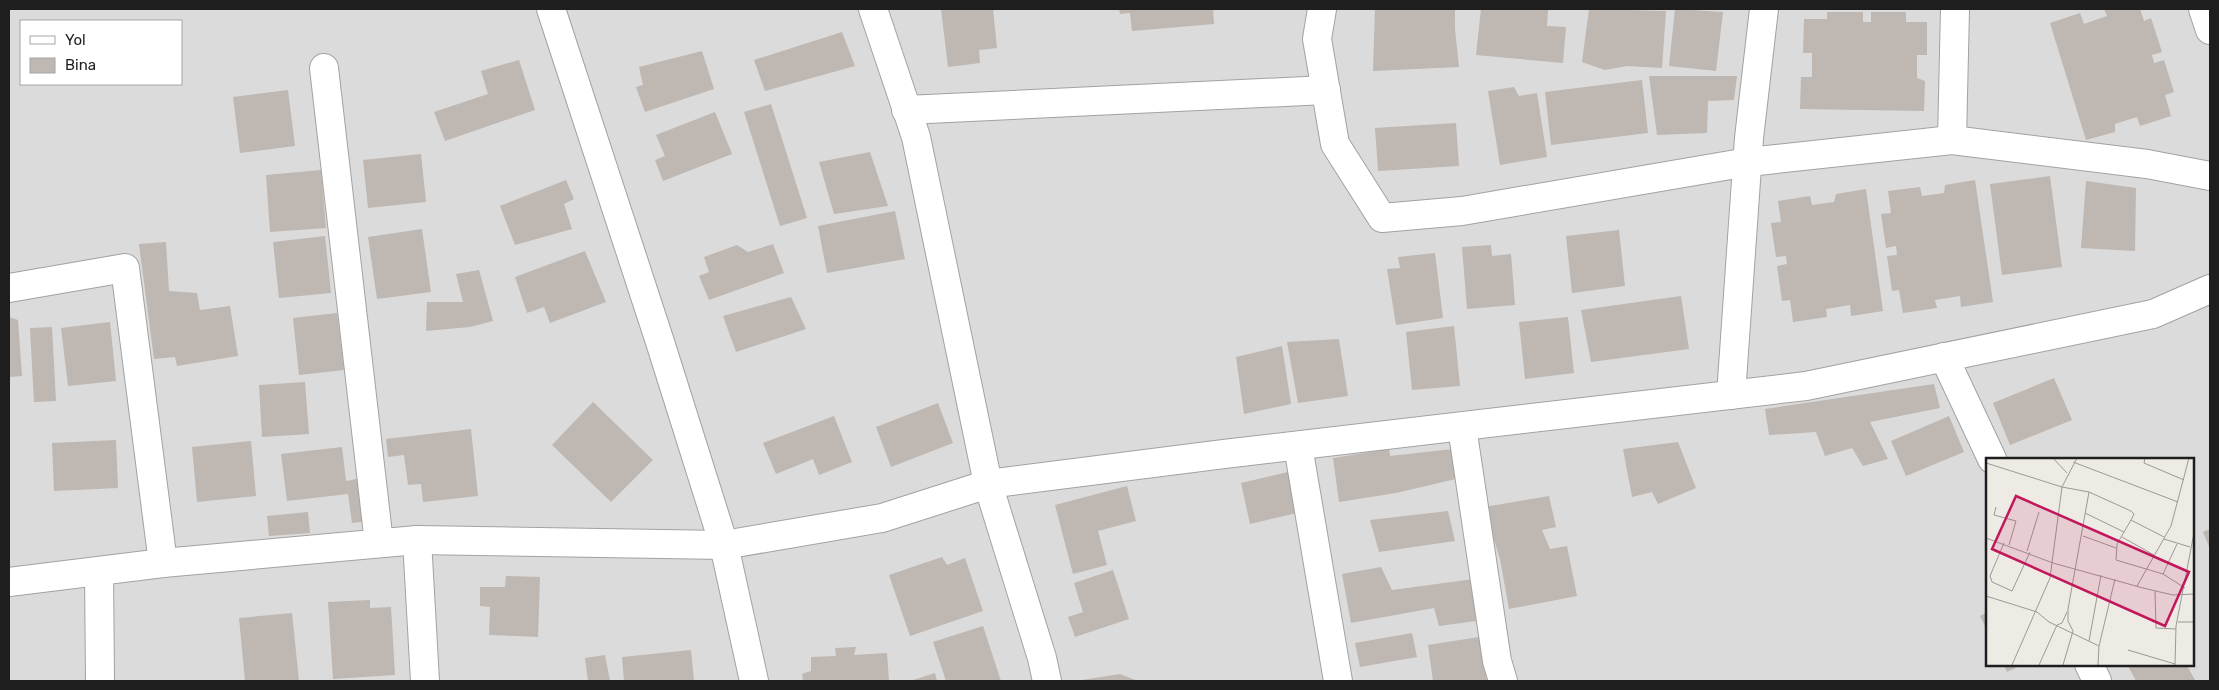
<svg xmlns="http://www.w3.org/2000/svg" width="2219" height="690" viewBox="0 0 2219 690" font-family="Rubik,sans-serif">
<rect width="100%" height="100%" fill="#eeebe5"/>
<path fill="#dcdbdb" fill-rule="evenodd" d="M9,9h2201v672h-2201zM21,21h160v63h-160zM1988,459h205v205h-205z"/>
<g fill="#beb7b2">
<polygon points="941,9 993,9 997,48 979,50 980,63 948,67"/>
<polygon points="1119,9 1213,9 1214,24 1132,31 1130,13 1120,14"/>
<polygon points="1375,9 1455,9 1455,29 1459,67 1373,71"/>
<polygon points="1481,9 1548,9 1547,26 1566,27 1563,63 1476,55"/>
<polygon points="1589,9 1666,11 1662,68 1627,66 1605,70 1582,62"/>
<polygon points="1675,9 1723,12 1716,71 1669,66"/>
<polygon points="2104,9 2140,9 2144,21 2151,18 2162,52 2152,55 2154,63 2164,60 2174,92 2165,95 2171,116 2140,126 2137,117 2115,124 2115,132 2086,140 2050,23 2080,13 2084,24 2107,16"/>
<polygon points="1827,12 1863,12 1863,22 1871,22 1871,12 1906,12 1906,22 1927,22 1927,55 1917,55 1917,78 1925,81 1924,111 1800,109 1801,77 1812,77 1812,53 1803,53 1804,19 1827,19"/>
<polygon points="842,32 855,66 765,91 754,60"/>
<polygon points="702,51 714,89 645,112 636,87 643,85 639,67"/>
<polygon points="519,60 535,110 445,141 434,112 488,94 481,71"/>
<polygon points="1649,76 1737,76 1734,100 1708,101 1707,133 1657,135"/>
<polygon points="1642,80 1648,133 1551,145 1545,92"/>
<polygon points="1514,87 1519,96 1537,93 1547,157 1500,165 1488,91"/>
<polygon points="288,90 295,146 240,153 233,97"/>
<polygon points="771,104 807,218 780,226 744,112"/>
<polygon points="715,112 732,154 663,181 655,160 665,156 656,135"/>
<polygon points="1456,123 1459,166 1378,171 1375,128"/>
<polygon points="870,152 888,206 834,214 819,162"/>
<polygon points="421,154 426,202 368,208 363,160"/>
<polygon points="321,170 326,228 270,232 266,175"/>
<polygon points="2050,176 2062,267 2002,275 1990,184"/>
<polygon points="566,180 574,199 564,204 572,229 515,245 500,206"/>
<polygon points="1975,180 1993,302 1961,307 1960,296 1935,300 1937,308 1903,313 1899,290 1892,291 1887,256 1897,255 1896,246 1886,248 1881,214 1891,213 1888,191 1920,187 1922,196 1944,193 1945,185"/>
<polygon points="2086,181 2136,188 2135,251 2081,248"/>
<polygon points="1866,189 1883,311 1851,316 1850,305 1826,309 1827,317 1793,322 1790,300 1782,301 1777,266 1787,264 1786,256 1776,257 1771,223 1781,222 1778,201 1810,196 1812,205 1834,202 1836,194"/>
<polygon points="895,211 905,259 827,273 818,226"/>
<polygon points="422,229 431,292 377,299 368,237"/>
<polygon points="1619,230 1625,286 1572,293 1566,236"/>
<polygon points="325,236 331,293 279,298 273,242"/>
<polygon points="166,242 169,291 197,293 200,310 230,306 238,356 177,366 175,357 154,359 139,244"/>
<polygon points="773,244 784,273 709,300 699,276 709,272 704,257 737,245 748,252"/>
<polygon points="1491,245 1492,256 1511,254 1515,305 1467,309 1462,247"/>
<polygon points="585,251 606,302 550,323 544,307 527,313 515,277"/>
<polygon points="1435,253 1443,318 1396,325 1387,269 1400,268 1398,257"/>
<polygon points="479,270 493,321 470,327 426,331 427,302 463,302 456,274"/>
<polygon points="1681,296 1689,349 1591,362 1581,310"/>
<polygon points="791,297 806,329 736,352 723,316"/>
<polygon points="337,313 344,370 299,375 293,318"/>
<polygon points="9,317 18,320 22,376 9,377"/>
<polygon points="1568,317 1574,373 1525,379 1519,322"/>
<polygon points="110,322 116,381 68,386 61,328"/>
<polygon points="1454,326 1460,386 1412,390 1406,332"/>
<polygon points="52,327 56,401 34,402 30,328"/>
<polygon points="1339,339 1348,396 1298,403 1287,342"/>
<polygon points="1282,346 1291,404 1244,414 1236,357"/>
<polygon points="2054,378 2072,420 2010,445 1993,403"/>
<polygon points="305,382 309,434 262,437 259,385"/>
<polygon points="1934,384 1940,408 1870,422 1888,459 1863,466 1852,448 1825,456 1816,432 1769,435 1765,409"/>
<polygon points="593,402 653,460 611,502 552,445"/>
<polygon points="938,403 953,443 891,467 876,427"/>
<polygon points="834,416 852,462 819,475 813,459 776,474 763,443"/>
<polygon points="1949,416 1964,452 1906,476 1891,441"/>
<polygon points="471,429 478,496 423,502 421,484 408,485 404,455 388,457 386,439"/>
<polygon points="116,440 118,488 54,491 52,443"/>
<polygon points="251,441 256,496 197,502 192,447"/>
<polygon points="1678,442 1696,488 1658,504 1652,492 1632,497 1623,449"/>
<polygon points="342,447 346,481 362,478 368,521 352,523 348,494 287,501 281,454"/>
<polygon points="1389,449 1390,456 1453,449 1460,478 1396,493 1339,502 1333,458"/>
<polygon points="1292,471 1301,512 1250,524 1241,483"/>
<polygon points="1127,486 1136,521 1098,531 1107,565 1073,574 1055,505"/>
<polygon points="1549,496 1556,527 1542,530 1550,549 1567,546 1577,596 1509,609 1500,559 1484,507"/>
<polygon points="1448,511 1455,541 1379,552 1370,520"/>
<polygon points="308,512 310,533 269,536 267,516"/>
<polygon points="2210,529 2210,549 2203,532"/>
<polygon points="942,557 947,565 965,558 983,611 910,636 889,575"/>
<polygon points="1381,567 1392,590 1474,579 1484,620 1439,626 1434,608 1351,623 1342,574"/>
<polygon points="1113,570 1129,619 1075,637 1068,617 1083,612 1074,583"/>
<polygon points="506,576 540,577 538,637 489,635 490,607 480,606 480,587 505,587"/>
<polygon points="370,600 370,608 391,607 395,675 333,679 328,602"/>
<polygon points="1988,612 1988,632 1980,616"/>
<polygon points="292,613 299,681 245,681 239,618"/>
<polygon points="983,626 1001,681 946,681 933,642"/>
<polygon points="1412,633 1417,657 1360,667 1355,643"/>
<polygon points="1479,637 1487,681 1433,681 1428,645"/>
<polygon points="856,647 854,655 887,653 889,681 803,681 802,674 811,671 811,657 836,656 835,648"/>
<polygon points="691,650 694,681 624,681 622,657"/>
<polygon points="605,655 610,681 588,681 585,658"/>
<polygon points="2003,664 2024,664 2007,672"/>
<polygon points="2127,664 2186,664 2195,680 2136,681"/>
<polygon points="935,673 937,681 910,681"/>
<polygon points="1120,674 1138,681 1082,681 1082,680"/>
</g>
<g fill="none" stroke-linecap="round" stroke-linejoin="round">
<defs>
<g id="minor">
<polyline points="551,9 660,342 724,545 754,681"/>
<polyline points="873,9 916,137 988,484 1042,658 1047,681"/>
<polyline points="1322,9 1317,39 1335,144 1382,218 1462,211 1748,162 1952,140 2147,164 2210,176"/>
<polyline points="2203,9 2210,30"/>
<polyline points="324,68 379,543"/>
<polyline points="906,110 1326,90"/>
<polyline points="1952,140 1955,9"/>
<polyline points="9,288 125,268 163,563"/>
<polyline points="1944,357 1992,459"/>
<polyline points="1731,395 1749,138 1764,9"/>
<polyline points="1462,427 1497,661 1503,681"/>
<polyline points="1298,446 1338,681"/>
<polyline points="417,540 425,681"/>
<polyline points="99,571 100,681"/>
<polyline points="9,582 163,563 417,540 724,545 882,518 988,484 1224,454 1806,386 2153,314 2210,289"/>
<polyline points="2089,664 2097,681"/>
</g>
</defs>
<use href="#minor" stroke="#a2a2a2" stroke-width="30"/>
<use href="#minor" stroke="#fff" stroke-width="28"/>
</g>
<g transform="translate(1986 458)">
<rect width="208" height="208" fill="#eeebe5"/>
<path fill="none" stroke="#9b9995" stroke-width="1" d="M67,0l14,15M159,0l-1,5 40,17M87,4l105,40M0,5l76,24 27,5 42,19 3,3 -3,6 33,17M10,49l-2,8 22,6 -7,24M99,55l39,19M145,62l-14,24 -1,16 47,14 22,14M97,78l33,12M136,79l32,18M0,80l67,25 90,25 30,7 21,-1M178,81l26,8M18,85l-14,33 2,6 20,9 18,-39M41,93l12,-39M177,116l14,-30M151,128l34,-60 18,-68M169,133l1,37 20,1M0,138l51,16 12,10 50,24 -1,19M192,164h16M103,183l12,-66M113,188l16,-67M142,192l47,14M26,207l38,-87 12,-91 15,-29M53,207l18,-40 5,-2 5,-11M77,207l10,-34 -5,-10v-12l21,-117M189,207l1,-39 18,-93"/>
<path fill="#c2185b" fill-opacity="0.15" stroke="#c2185b" stroke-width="2.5" d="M30,38l173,76 -24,54 -173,-77z"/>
<rect width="208" height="208" fill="none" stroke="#1e1e1e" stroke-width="2.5"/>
</g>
<rect width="2219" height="690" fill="none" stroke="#1e1e1e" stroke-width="20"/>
<rect x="20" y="20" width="162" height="65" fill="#ffffff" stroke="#a5a5a5"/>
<rect x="30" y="36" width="25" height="8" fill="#ffffff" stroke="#a5a5a5"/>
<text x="65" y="45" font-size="15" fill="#1e1e1e">Yol</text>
<rect x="30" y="58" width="25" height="15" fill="#beb7b2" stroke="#a5a5a5"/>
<text x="65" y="70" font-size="15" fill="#1e1e1e">Bina</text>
</svg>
